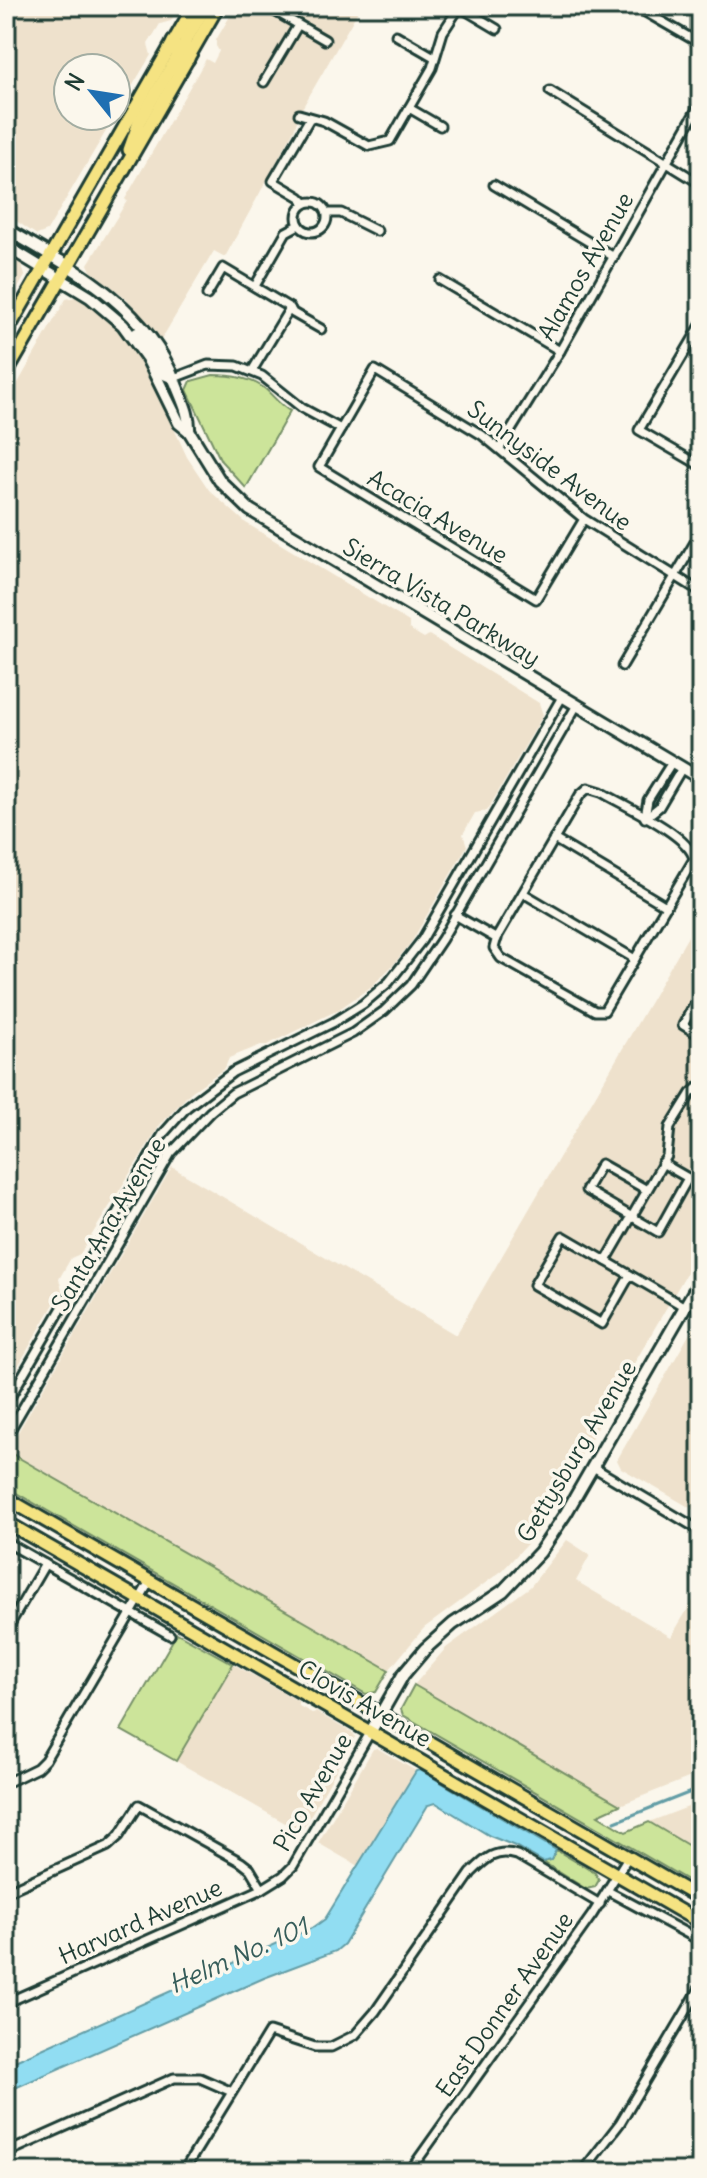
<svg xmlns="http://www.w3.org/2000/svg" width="707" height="2178" viewBox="0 0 707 2178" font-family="Delius,sans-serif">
<rect width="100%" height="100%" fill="#fbf7ec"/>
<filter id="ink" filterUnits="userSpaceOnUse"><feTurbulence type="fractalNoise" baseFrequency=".0125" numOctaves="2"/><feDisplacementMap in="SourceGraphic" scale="16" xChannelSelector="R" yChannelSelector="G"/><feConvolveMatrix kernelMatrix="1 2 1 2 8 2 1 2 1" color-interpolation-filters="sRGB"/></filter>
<g filter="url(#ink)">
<g fill="#eee1cc">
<polygon points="6,6 179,6 171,21 160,24 148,44 151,55 130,90 120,93 116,99 116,68 68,68 68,116 110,116 112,121 47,231 37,235 6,214"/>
<polygon points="236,6 361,6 300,112 294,130 225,257 214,251 161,340 126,298 91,271 88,264 127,201 125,199 206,59 213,63 219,51 216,46 216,40"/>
<polygon points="6,257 22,265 25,276 6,309"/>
<polygon points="76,297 89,303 107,317 130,343 147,370 187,457 209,490 246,523 409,622 409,629 424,638 429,635 539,703 543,715 487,811 475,813 463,834 467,846 412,941 393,965 372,986 338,1010 267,1045 261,1045 229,1058 225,1068 191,1092 160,1125 80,1254 71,1258 59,1279 62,1290 6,1387 6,404 66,299"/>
<polygon points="701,914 701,1248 535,1535 503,1570 424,1628 389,1670 7,1451 172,1167 456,1335"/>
<polygon points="701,1314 701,1514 621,1468 617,1460"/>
<polygon points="567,1540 590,1555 576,1581 671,1637 701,1587 701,1773 620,1805 414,1685 446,1648 530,1587"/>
<polygon points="233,1664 298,1701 299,1706 312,1713 316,1712 354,1734 355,1737 301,1832 176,1761"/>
<polygon points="377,1748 416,1771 358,1866 318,1843 373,1749"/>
<polygon points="701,1802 701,1853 649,1822"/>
</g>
<g fill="#cce49a" stroke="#769067" stroke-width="2">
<path d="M213,375c18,0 36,2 51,13 9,7 15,17 26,23l-44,77 -25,-27 -34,-71 4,-9z"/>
<polygon points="7,1451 389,1670 376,1692 366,1694 6,1487"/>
<polygon points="177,1633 233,1664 176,1761 121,1730"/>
<polygon points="414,1685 620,1805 598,1815 626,1832 649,1822 701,1853 701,1888 403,1715 401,1709"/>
<polygon points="556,1850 595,1873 599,1880 595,1887 586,1889 543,1862 551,1860"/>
</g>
<polygon fill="#91ddf2" stroke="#639da6" stroke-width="2" points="420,1770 556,1850 551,1860 543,1862 515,1846 490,1836 436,1803 428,1805 344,1944 336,1951 264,1978 6,2092 6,2065 314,1927 325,1919 416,1771"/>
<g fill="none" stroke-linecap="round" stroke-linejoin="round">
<polyline stroke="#639da6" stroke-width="3" points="615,1822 701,1788"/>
<defs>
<g id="street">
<polyline points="266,6 325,40"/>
<polyline points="462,6 460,7 497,29"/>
<polyline points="635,6 701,44"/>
<polyline points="396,35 434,57"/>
<polyline points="264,82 298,25"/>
<polyline points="550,91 701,184"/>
<polyline points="409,108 440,126"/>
<polyline points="299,114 324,121 369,146 390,141 432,68 443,32 460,6"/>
<polyline points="494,185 614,257"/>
<circle cx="312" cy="217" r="15"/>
<polyline points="306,203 300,197 273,181 310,118"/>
<polyline points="327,213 341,213 377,231"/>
<polyline points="440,280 560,351"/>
<polyline points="255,286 286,232 299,225"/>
<polyline points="207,295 223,268 290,308"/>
<polyline points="701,325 639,430 701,466"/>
<polyline points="252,371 290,308 293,313 321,329"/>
<polyline points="174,378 208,365 237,366 262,376 302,408 341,429"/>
<polyline points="500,448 560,351 701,102"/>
<polyline points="584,519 536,599 319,467 375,370 482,435 584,519 701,592"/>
<polyline points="622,666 701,532"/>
<path d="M588,788l13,4c22,13 89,43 93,67l-90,152h-9l-94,-53 -7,-10 3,-11 83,-142z"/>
<polyline points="645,817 648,800 672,762"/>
<polyline points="645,818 659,807 682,768"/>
<polyline points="554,839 666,906"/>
<polyline points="523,893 635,959"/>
<polyline points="455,915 497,939"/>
<polyline points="701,1002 697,999 683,1025 701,1036"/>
<polyline points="688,1178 701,1185"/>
<polyline points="647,1190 601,1164 586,1190 658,1232 688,1178 662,1163"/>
<polyline points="606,1261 630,1275"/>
<polyline points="685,1307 630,1275 602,1324 534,1285 563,1236 606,1261 667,1156 670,1127 691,1093 701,1085"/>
<polyline points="6,1404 163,1134 187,1107 233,1072 334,1022 363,1004 389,982 422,940 562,697"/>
<polyline points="6,1437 171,1153 210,1112 233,1093 353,1033 384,1011 411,985 442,939 577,705"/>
<polyline points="593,1467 701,1531"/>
<polyline points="6,1542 170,1635"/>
<polyline points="6,1631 45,1564"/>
<polyline points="6,1783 37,1768 45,1760 150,1581"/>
<polyline points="608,1891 701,1941"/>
<polyline points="6,1892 108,1846 119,1836 139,1805 241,1862 250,1869 262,1889"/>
<polyline points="6,2003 262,1889 283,1876 293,1866 371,1731"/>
<polyline points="6,2153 174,2078 200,2078 232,2092"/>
<path d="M183,2172l86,-140 46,15h16l24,-12 20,-23 96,-139c14,-14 25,-25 46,-18l83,49"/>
<polyline points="409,2172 592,1915 628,1857"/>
<polyline points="582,2172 620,2123 701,1986"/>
</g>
<g id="secondary">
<path d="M6,229c69,40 140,77 170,155 6,16 14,30 13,47"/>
<polyline points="6,246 90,297 123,325 147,358 179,423 189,431 220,481 250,510 701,779"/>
<polyline points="137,333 164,374 173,378"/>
<polyline points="371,1731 403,1675 425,1649 453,1624 503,1591 540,1552 566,1513 701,1279"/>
</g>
<g id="primary">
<polyline points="188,59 184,49 185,42 206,6"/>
<polyline points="129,150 139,122 177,57 178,50 173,42"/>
<polyline points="6,333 194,6"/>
<polyline points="6,374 218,6"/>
<polyline points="6,1498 701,1899"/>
<polyline points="6,1522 701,1923"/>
</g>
</defs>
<use href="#street" stroke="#1f3d34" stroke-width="13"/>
<use href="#secondary" stroke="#1f3d34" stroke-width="16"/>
<use href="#primary" stroke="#1f3d34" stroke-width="17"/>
<use href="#street" stroke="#fbf7ec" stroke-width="7"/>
<use href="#secondary" stroke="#fbf7ec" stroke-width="10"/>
<use href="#primary" stroke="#f5e382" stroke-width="11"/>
</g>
</g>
<g text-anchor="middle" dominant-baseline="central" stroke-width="7" stroke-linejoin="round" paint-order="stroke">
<g font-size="24" fill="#1f3d34" stroke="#fbf7ec">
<text transform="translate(585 266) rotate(-60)">Alamos Avenue</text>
<text transform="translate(550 465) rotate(37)">Sunnyside Avenue</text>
<text transform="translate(438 516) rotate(31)">Acacia Avenue</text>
<text transform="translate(442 602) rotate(31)">Sierra Vista Parkway</text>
<text transform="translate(108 1224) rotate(-59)">Santa Ana Avenue</text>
<text transform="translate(576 1451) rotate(-59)">Gettysburg Avenue</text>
<text transform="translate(365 1703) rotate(30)">Clovis Avenue</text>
<text transform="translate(312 1792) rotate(-60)">Pico Avenue</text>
<text transform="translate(140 1921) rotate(-24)">Harvard Avenue</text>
<text transform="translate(504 2004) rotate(-55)">East Donner Avenue</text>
</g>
<g font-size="26" font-style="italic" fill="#365d5a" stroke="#fbf7ec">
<text transform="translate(238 1955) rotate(-24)">Helm No. 101</text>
</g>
</g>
<rect width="707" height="2178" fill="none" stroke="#fbf7ec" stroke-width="32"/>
<rect x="16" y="16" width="675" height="2146" fill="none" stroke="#1f3d34" stroke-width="3" filter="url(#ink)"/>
<g transform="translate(92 92) rotate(300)"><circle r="38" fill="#fbf7ec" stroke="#a3ada2" stroke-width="2"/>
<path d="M0-6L14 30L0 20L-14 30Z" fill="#1f6fb2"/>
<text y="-12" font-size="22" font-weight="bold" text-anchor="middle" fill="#1f3d34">N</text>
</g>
</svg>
